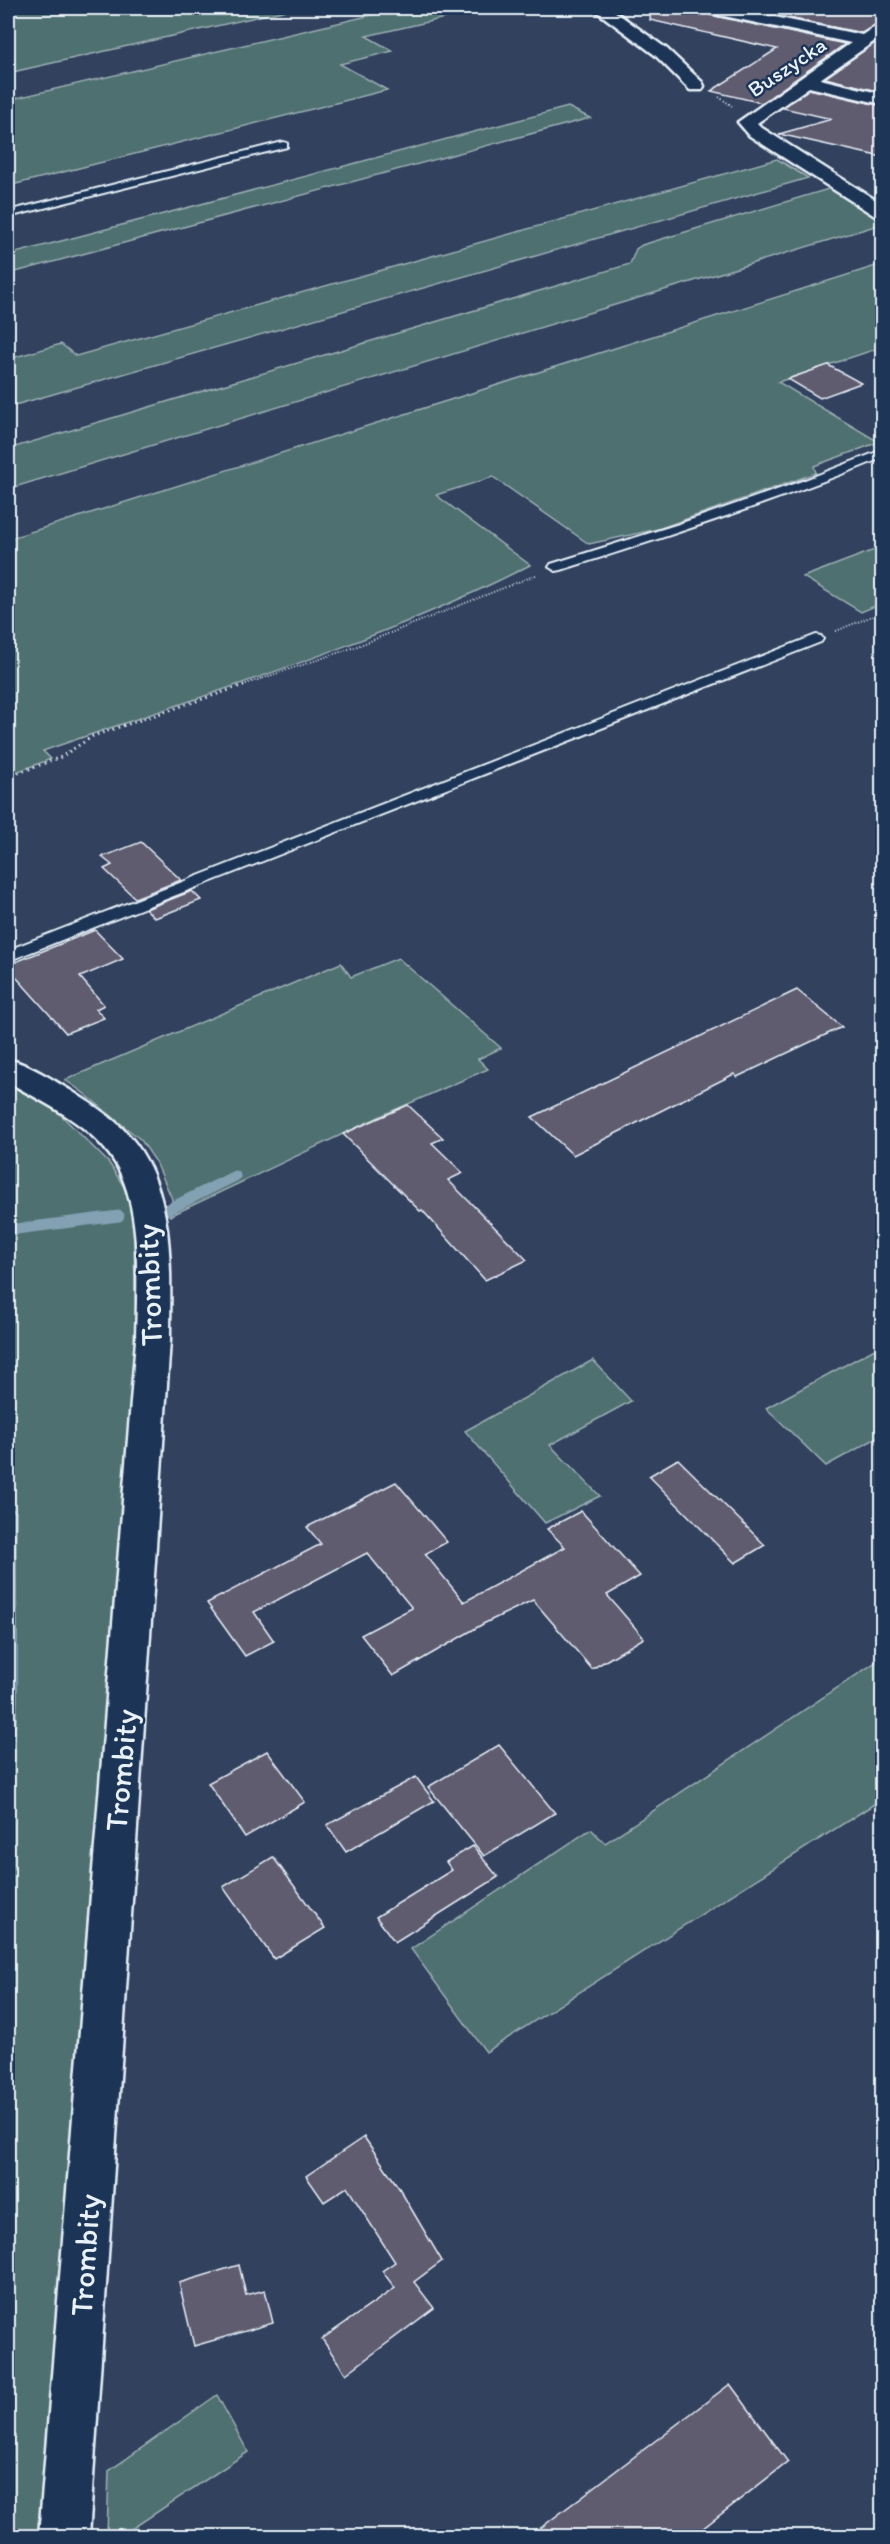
<svg xmlns="http://www.w3.org/2000/svg" width="890" height="2544" viewBox="0 0 890 2544" font-family="Itim,sans-serif">
<rect width="100%" height="100%" fill="#31415e"/>
<filter id="ink" filterUnits="userSpaceOnUse"><feTurbulence type="fractalNoise" baseFrequency=".0167" numOctaves="2"/><feDisplacementMap in="SourceGraphic" scale="12" xChannelSelector="R" yChannelSelector="G"/><feConvolveMatrix kernelMatrix="1 2 1 2 8 2 1 2 1" color-interpolation-filters="sRGB"/></filter>
<g filter="url(#ink)">
<g fill="#4f7070" stroke="#9cb0b4" stroke-width="1.5">
<polygon points="8,8 296,8 8,73"/>
<polygon points="402,8 489,8 366,36 393,51 340,64 387,90 8,186 8,100"/>
<polygon points="568,107 590,118 8,274 8,255"/>
<polygon points="777,159 808,178 8,407 8,359 61,344 76,356"/>
<polygon points="835,187 882,218 882,224 8,489 8,449 630,264 636,249 642,245"/>
<path d="M882,264v83l-104,35 101,60 -65,24 2,7 -158,56 -69,15 -96,-67 -57,18 94,70c-154,79 -323,129 -487,186l8,8 -43,16v-236z"/>
<polygon points="882,547 882,603 861,612 803,577"/>
<polygon points="398,958 501,1048 478,1059 488,1069 383,1115 170,1216 172,1199 156,1162 141,1140 81,1091 65,1080 341,963 351,977"/>
<path d="M8,1084l49,27 52,52 17,27 7,24 4,139 -48,548 -28,403 -22,232h-31v-750c17,-89 5,-183 8,-274l-8,-5z"/>
<polygon points="882,1345 882,1435 826,1466 766,1408"/>
<polygon points="593,1360 631,1401 550,1445 600,1496 545,1523 465,1431"/>
<polygon points="882,1658 882,1799 486,2052 411,1949 591,1829 605,1843"/>
<polygon points="217,2395 248,2452 121,2536 107,2536 109,2471"/>
</g>
<path fill="#416c87" stroke="#84a1b4" stroke-width="1.5" d="M8,1507l8,5c-3,91 9,184 -8,274z"/>
<g fill="none" stroke-linecap="round" stroke-linejoin="round">
<polyline stroke="#a5bccb" stroke-width="1.5" points="8,1514 11,1700 8,1749"/>
<g stroke="#84a1b4" stroke-width="11">
<polyline points="167,1210 235,1176"/>
<polyline points="8,1230 119,1216"/>
</g>
</g>
<g fill="#615c70" stroke="#e8f1f8" stroke-width="1.5">
<polygon points="651,8 700,8 710,15 845,44 762,103 711,91 777,49 650,20"/>
<polygon points="739,8 855,8 882,13 882,22 862,33"/>
<polygon points="882,38 882,92 825,78"/>
<polygon points="809,89 882,106 882,157 779,134 832,119 783,108"/>
<polygon points="828,365 861,383 820,398 788,379"/>
<polygon points="141,842 181,880 135,898 104,869 112,865 102,857"/>
<polygon points="192,891 201,900 155,918 146,909"/>
<polygon points="95,930 123,959 80,977 104,1005 96,1009 104,1018 66,1033 8,968 8,965"/>
<polygon points="797,990 842,1027 737,1077 734,1074 573,1155 532,1117"/>
<polygon points="408,1105 443,1138 432,1143 463,1173 448,1180 527,1260 485,1280 422,1210 420,1211 343,1134"/>
<polygon points="678,1459 765,1545 735,1563 649,1476"/>
<polygon points="396,1482 447,1542 425,1554 464,1602 565,1547 547,1529 581,1511 640,1576 607,1595 644,1638 592,1669 533,1600 483,1624 393,1676 361,1635 412,1608 367,1553 254,1612 274,1641 245,1656 207,1603 321,1544 307,1527"/>
<polygon points="499,1745 555,1813 484,1856 428,1787"/>
<polygon points="267,1751 305,1802 245,1837 208,1783"/>
<polygon points="416,1777 434,1801 346,1852 327,1825"/>
<polygon points="473,1846 498,1877 395,1942 376,1917 452,1870 446,1862"/>
<polygon points="273,1857 325,1928 274,1959 223,1887"/>
<polygon points="364,2137 399,2188 442,2261 414,2282 434,2308 346,2374 322,2339 395,2288 382,2271 395,2262 347,2187 324,2202 306,2176"/>
<polygon points="239,2265 246,2295 265,2290 273,2323 194,2346 179,2283"/>
<polygon points="730,2384 788,2462 693,2536 530,2536"/>
</g>
<g fill="none" stroke-linecap="round" stroke-linejoin="round">
<defs>
<g id="lane">
<polygon points="283,142 287,143 287,147 8,217 8,211"/>
<path d="M882,450v8c-105,43 -213,78 -321,112l-5,1 -7,-4 2,-3 128,-40 126,-44z"/>
<polygon points="816,635 821,636 823,639 821,642 8,961 8,950"/>
</g>
<g id="street">
<polygon points="592,8 610,8 667,49 702,82 704,86 702,90 690,90 655,55"/>
<polygon points="702,8 730,8 862,35 876,26 882,24 882,36 820,79 882,94 882,104 809,87 757,123 762,128 882,204 882,217 875,216 750,136 738,122 851,43 710,13"/>
<path d="M8,1059c23,6 45,21 65,33 23,15 47,30 63,52 40,55 34,132 34,196l-81,1196h-50l97,-1196c1,-56 9,-146 -31,-191 -25,-30 -64,-48 -97,-67z"/>
</g>
</defs>
<use href="#lane" stroke="#e8f1f8" stroke-width="4"/>
<use href="#street" stroke="#e8f1f8" stroke-width="5"/>
<g stroke="#e8f1f8" stroke-width="2" stroke-dasharray="1 2" stroke-linecap="butt">
<polyline points="719,97 732,106"/>
<polyline points="836,631 882,612"/>
<polyline points="243,685 355,647 536,575"/>
</g>
<polyline stroke="#e8f1f8" stroke-width="3" stroke-dasharray="1.5 4" stroke-linecap="butt" points="8,777 61,757 93,736 247,684"/>
<use href="#lane" fill="#1d3557" fill-rule="evenodd"/>
<use href="#street" fill="#1d3557" fill-rule="evenodd"/>
</g>
</g>
<g text-anchor="middle" dominant-baseline="central" stroke-width="5" stroke-linejoin="round" paint-order="stroke">
<g font-size="22" fill="#e8f1f8" stroke="#1d3557">
<text transform="translate(787 67) rotate(-34)">Buszycka</text>
</g>
<g font-size="32" fill="#e8f1f8" stroke="#1d3557">
<text transform="translate(149 1285) rotate(-92)">Trombity</text>
<text transform="translate(121 1770) rotate(-85)">Trombity</text>
<text transform="translate(85 2255) rotate(-86)">Trombity</text>
</g>
</g>
<rect width="890" height="2544" fill="none" stroke="#1d3557" stroke-width="30"/>
<rect x="15" y="15" width="860" height="2514" fill="none" stroke="#e8f1f8" stroke-width="2" filter="url(#ink)"/>
</svg>
